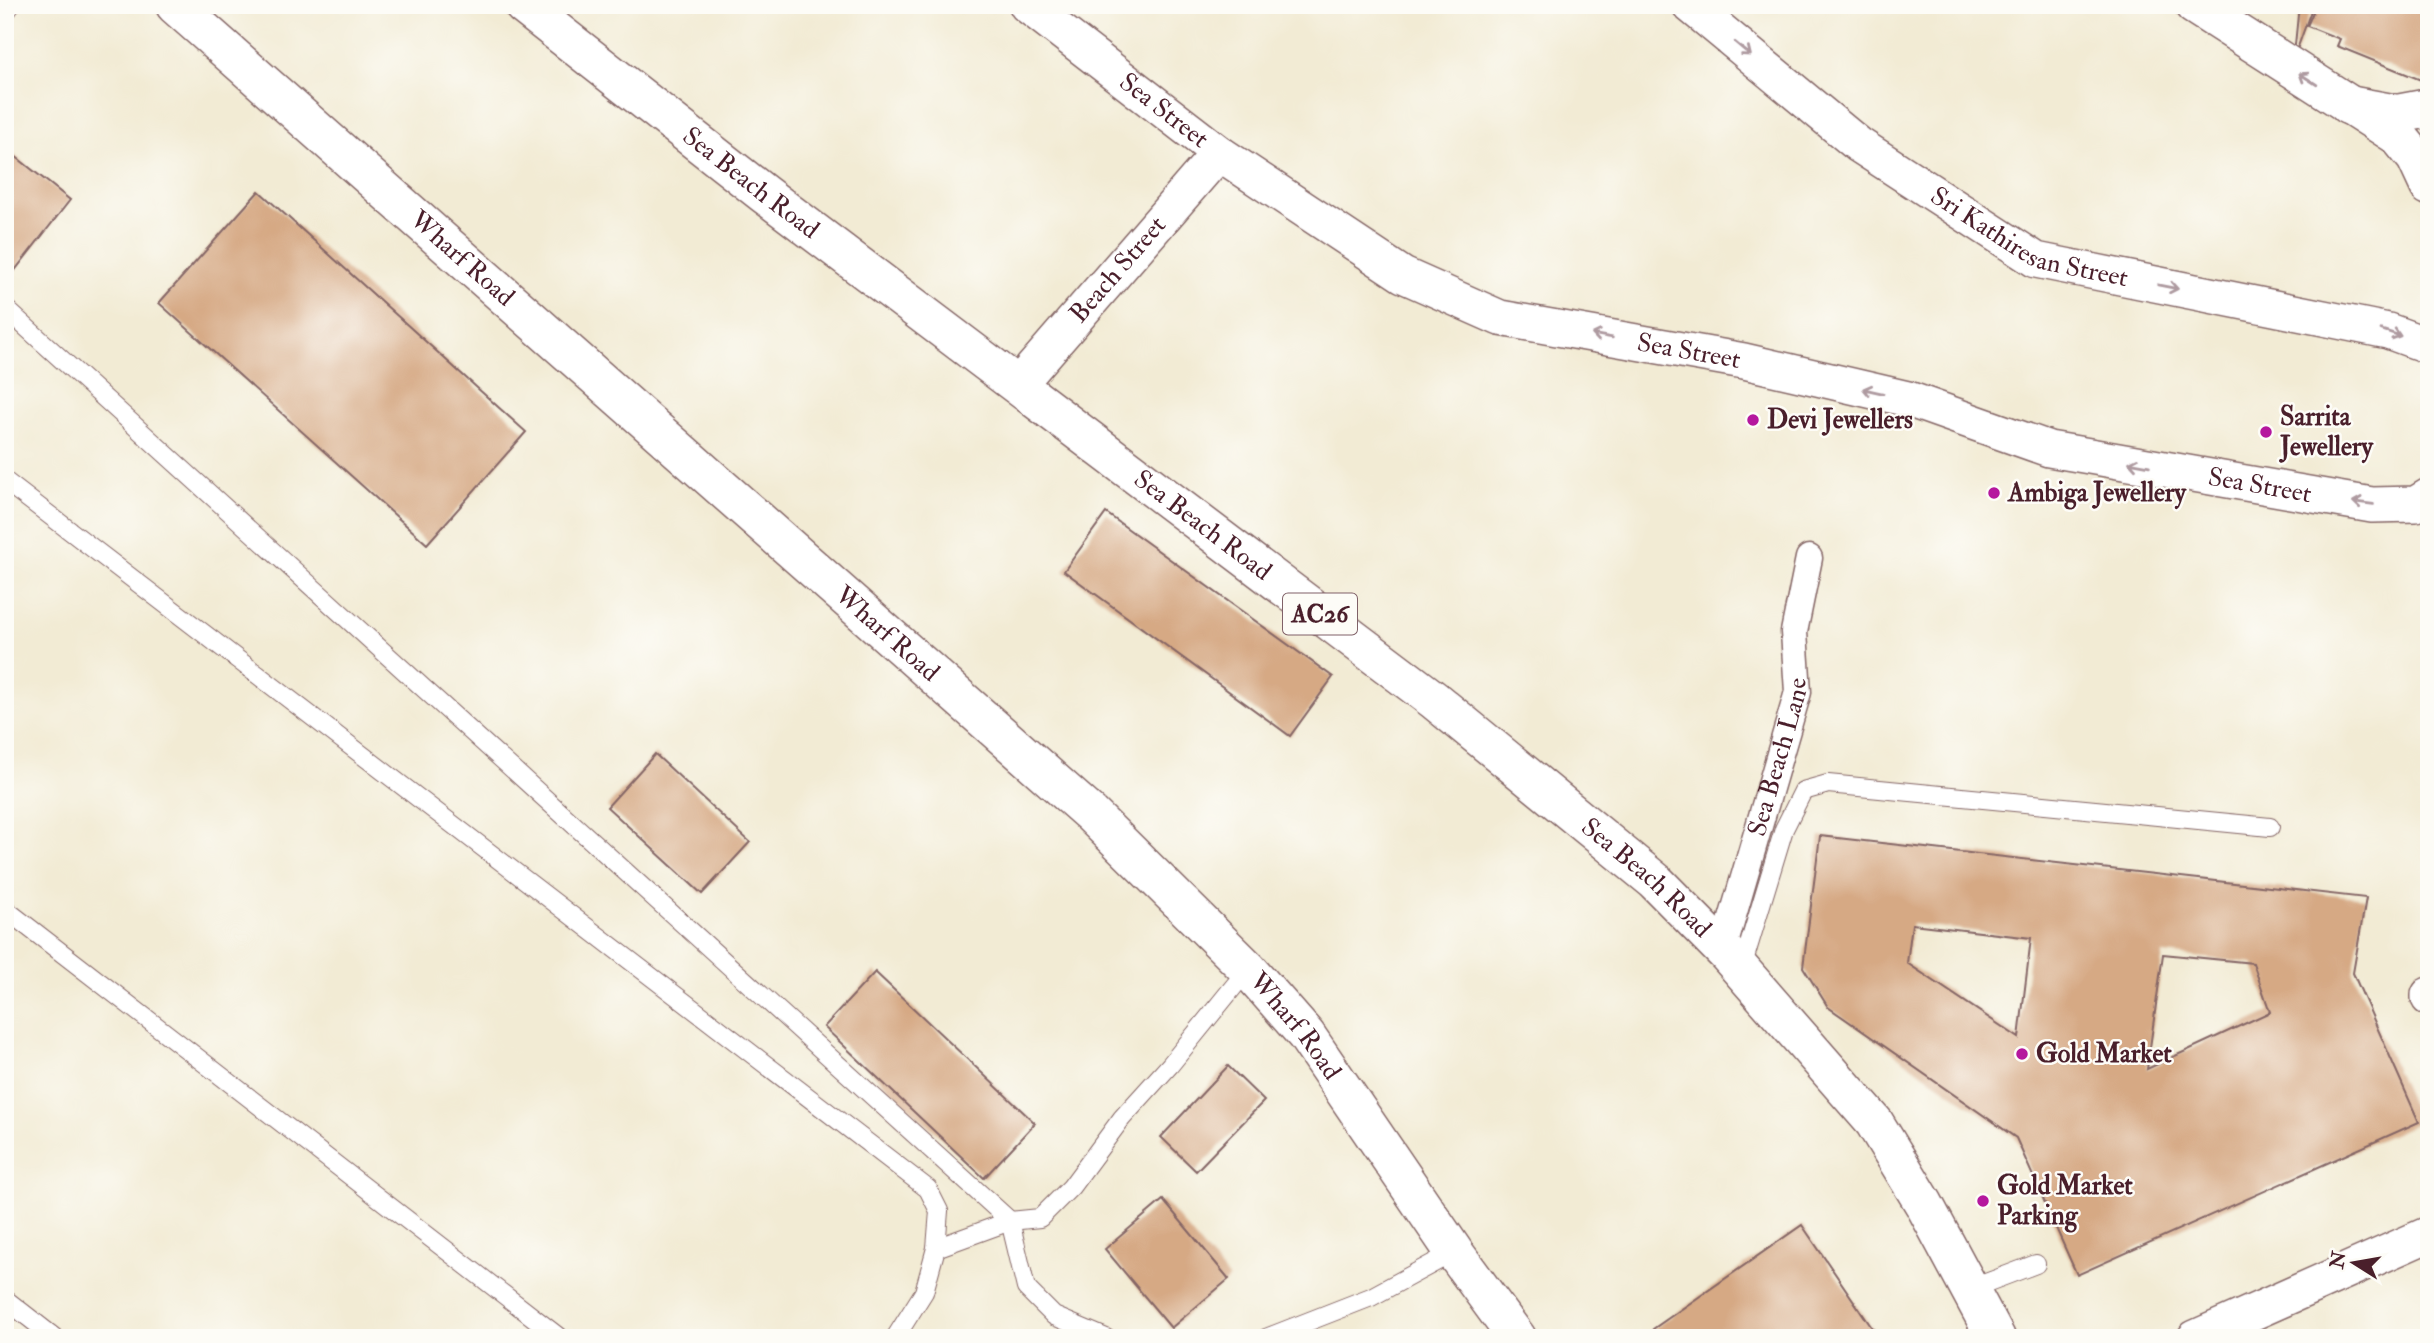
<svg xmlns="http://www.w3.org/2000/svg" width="2434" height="1343" viewBox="0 0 2434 1343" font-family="'IM FELL Double Pica',serif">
<rect width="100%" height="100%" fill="#fdfcf7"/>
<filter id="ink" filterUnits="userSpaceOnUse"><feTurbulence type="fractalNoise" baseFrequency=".0143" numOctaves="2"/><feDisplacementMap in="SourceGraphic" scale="14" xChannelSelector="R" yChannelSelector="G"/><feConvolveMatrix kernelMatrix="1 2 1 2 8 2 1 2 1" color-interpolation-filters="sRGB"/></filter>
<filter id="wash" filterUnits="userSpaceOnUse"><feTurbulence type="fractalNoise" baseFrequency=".00686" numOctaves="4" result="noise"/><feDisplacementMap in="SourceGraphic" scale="28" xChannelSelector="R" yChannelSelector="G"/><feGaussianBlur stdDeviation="1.57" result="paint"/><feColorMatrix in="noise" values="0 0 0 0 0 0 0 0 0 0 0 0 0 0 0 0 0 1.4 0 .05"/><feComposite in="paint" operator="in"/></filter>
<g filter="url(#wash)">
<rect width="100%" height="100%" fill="#f2ebd4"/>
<g id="blocks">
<g fill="#d6a984" fill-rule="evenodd">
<polygon points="2299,5 2313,5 2295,55 2294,55"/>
<polygon points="2316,5 2429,5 2426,82 2337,46 2340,39 2307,26"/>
<polygon points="5,148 70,200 5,283"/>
<polygon points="259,191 526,432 427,544 159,303"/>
<polygon points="1106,513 1333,677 1290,736 1064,571"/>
<polygon points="655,754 750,842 702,894 607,807"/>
<path d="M1820,836l546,62 -13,75 66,149 -342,153 -61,-137 -188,-131 -25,-40zM1912,924l119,14 -12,100 -112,-75zM2163,954l90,9 17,49 -123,57z"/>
<polygon points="875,972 1035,1123 984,1178 824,1027"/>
<polygon points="1228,1066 1264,1101 1196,1171 1161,1137"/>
<polygon points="1163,1200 1229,1279 1171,1328 1105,1249"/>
<polygon points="1802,1225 1879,1338 1659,1338 1653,1329"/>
</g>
</g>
</g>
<g filter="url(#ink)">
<use href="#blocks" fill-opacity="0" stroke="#856666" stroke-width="2"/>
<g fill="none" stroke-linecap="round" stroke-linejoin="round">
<defs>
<g id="service">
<polyline points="5,13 11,5"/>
<polyline points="5,308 1010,1221 1026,1288 1054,1316 1106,1338"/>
<polyline points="5,481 928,1189 939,1211 936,1248 924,1292 895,1338"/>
<polyline points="5,909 560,1338"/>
<polyline points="1741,971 1784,829 1803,791 1828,784 2270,827"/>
<polyline points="936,1248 1010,1221 1040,1218 1071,1187 1122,1118 1170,1065 1248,969"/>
<polyline points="1970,1289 2036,1264"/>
<polyline points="5,1299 55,1338"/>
<polyline points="1266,1338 1371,1297 1454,1252"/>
</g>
<g id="pedestrian">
<path id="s1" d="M1723,950l75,-258 -4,-60 15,-74"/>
</g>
<g id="minor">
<path id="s2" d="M1027,5l192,148 184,122 97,43 244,43 164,38 141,50 323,56 44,-1 13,-8"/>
<path id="s3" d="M1690,5l169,140 177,115 352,71 41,15"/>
<path id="s4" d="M1017,386l202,-233"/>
<polyline points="2429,995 2429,998"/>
<polyline points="2195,1338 2429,1234"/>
</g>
<g id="secondary">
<path id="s5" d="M175,5l916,809 157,155 58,66 148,217 63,86"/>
<polyline points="2194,5 2398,136 2416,158 2429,186"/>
</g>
<g id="primary">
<path id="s6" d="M523,5l241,189 670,506 221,181 72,73 147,168 50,82 72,134"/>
<polyline points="2348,105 2397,114 2429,108"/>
</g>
</defs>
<use href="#service" stroke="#856666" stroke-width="20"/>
<use href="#pedestrian" stroke="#856666" stroke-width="29"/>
<use href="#minor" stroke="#856666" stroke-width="38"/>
<use href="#secondary" stroke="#856666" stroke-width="41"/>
<use href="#primary" stroke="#856666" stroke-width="41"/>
<use href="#service" stroke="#fff" stroke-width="18"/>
<use href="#pedestrian" stroke="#fff" stroke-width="26"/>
<use href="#minor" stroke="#fff" stroke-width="35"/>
<use href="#secondary" stroke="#fff" stroke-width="38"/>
<use href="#primary" stroke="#fff" stroke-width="38"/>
</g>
<defs><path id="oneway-shaft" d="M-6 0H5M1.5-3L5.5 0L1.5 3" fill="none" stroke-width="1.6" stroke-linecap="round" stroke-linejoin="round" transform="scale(1.75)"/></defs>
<g stroke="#ae9aa0">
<use href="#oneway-shaft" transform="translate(1743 49) rotate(40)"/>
<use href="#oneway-shaft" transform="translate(2308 79) rotate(-147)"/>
<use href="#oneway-shaft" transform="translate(2168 287) rotate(11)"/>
<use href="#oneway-shaft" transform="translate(2391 333) rotate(18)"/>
<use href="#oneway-shaft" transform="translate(1602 336) rotate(-170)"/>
<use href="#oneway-shaft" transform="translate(1873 391) rotate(-167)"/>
<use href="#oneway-shaft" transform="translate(2139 464) rotate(-170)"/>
<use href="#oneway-shaft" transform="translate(2363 503) rotate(-172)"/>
</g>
</g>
<g fill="#b5179e" stroke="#fdfcf7" stroke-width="2.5">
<circle cx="1753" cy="420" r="7"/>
<circle cx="2266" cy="432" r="7"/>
<circle cx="1994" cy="493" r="7"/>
<circle cx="2022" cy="1054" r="7"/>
<circle cx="1983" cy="1201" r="7"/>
</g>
<g text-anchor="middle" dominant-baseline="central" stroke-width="5" stroke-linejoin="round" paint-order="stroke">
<rect fill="#fdfcf7" stroke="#806168" stroke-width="2" x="1283" y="593.5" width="74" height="41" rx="5"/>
<g font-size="24" font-weight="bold" fill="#4a1f2b">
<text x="1320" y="614">AC26</text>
</g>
<g font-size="26" fill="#4a1f2b" stroke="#fdfcf7">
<text stroke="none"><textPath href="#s2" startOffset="173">Sea Street</textPath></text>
<text stroke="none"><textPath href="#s6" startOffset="289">Sea Beach Road</textPath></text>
<text stroke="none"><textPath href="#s3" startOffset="416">Sri Kathiresan Street</textPath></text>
<text stroke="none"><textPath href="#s5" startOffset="383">Wharf Road</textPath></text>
<text stroke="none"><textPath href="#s4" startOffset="154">Beach Street</textPath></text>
<text stroke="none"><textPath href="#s2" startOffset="761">Sea Street</textPath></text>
<text stroke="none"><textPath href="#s2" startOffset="1349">Sea Street</textPath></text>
<text stroke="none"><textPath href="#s6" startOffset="856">Sea Beach Road</textPath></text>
<text stroke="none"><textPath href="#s5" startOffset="950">Wharf Road</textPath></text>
<text stroke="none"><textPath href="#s1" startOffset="201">Sea Beach Lane</textPath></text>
<text stroke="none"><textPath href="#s6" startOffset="1423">Sea Beach Road</textPath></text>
<text stroke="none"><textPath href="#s5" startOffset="1517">Wharf Road</textPath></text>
</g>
<g font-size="26" font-weight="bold" fill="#4a1f2b" stroke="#fdfcf7" text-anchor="start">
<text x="2280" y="417">Sarrita<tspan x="2280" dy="30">Jewellery</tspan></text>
<text x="1767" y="420">Devi Jewellers</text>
<text x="2008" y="493">Ambiga Jewellery</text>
<text x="2036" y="1054">Gold Market</text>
<text x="1997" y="1186">Gold Market<tspan x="1997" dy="30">Parking</tspan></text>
</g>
</g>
<rect width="2434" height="1343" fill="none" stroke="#fdfcf7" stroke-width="28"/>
<g transform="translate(2354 1263) rotate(281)" stroke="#fdfcf7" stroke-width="5" paint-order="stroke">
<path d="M0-5L12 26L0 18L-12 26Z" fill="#4a1f2b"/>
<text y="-10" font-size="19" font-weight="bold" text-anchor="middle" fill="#4a1f2b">N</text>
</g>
</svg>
